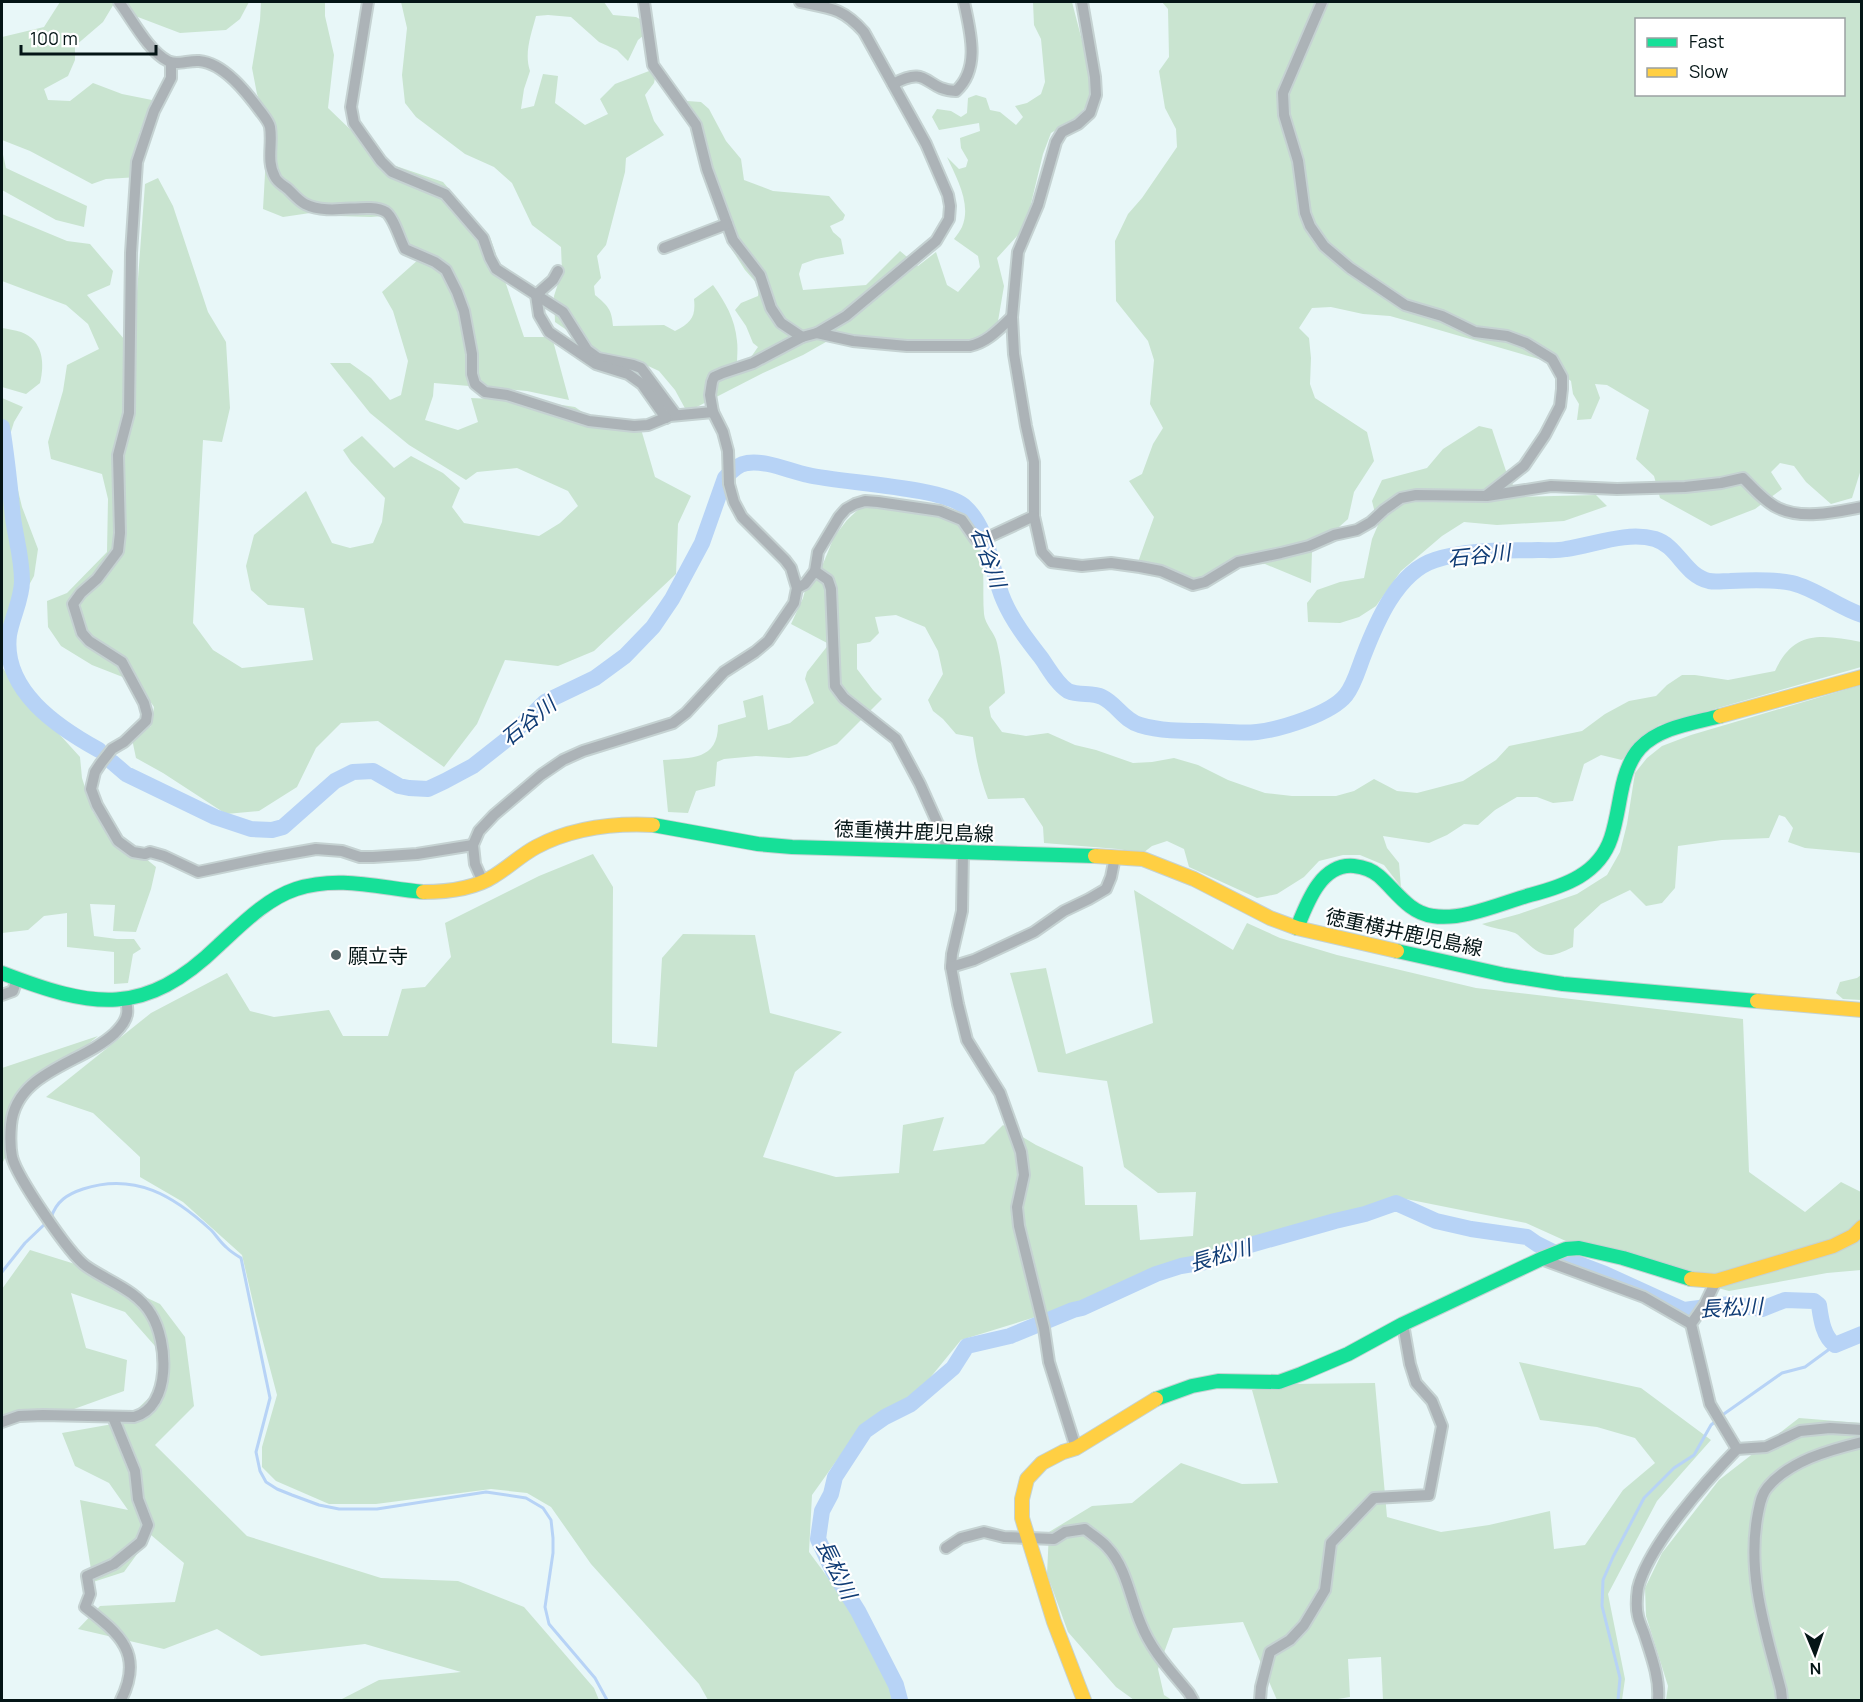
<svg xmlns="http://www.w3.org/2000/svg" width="1863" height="1702" viewBox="0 0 1863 1702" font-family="Manrope,'Noto Sans JP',sans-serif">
<rect width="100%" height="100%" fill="#e8f7f8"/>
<g fill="#c9e4d0" fill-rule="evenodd">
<polygon points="60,2 115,2 103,22 75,46 75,60 68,76 44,89 48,100 70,101 93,83 122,94 152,100 139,134 139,177 106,179 92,184 30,151 2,140 2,37 44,27"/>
<polygon points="116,2 249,2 240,19 226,30 180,33 130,14"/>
<polygon points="261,2 325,2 325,16 334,55 328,108 355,134 393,165 443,182 490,237 524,337 552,337 569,400 527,391 434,383 433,396 425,420 458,430 478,422 471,398 536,401 575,407 591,418 641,429 655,477 691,496 678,524 676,574 594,651 558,666 505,660 477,724 444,767 378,721 341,723 316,748 297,787 259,811 226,814 163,773 136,758 132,739 151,726 154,707 138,683 92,665 61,646 48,627 47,601 67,593 107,552 108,499 102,474 51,459 48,442 63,391 67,365 99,349 88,324 66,305 2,281 2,214 67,241 90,244 113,271 110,285 87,295 124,339 134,333 145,184 158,178 173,206 208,312 226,342 230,408 222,442 203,440 193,623 213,650 242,668 313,660 304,608 268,605 251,590 246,566 254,535 306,491 332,543 350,548 373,543 382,522 385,498 351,462 343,450 362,436 394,468 411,456 443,473 460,488 452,507 464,523 539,536 560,523 578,506 568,491 517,468 477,472 466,480 409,445 370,413 330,363 350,363 371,378 390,400 401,395 408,361 393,311 382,292 419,259 383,216 371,217 337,216 310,213 283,217 263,209 268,121 257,94 252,68 260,20"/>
<path d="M401,2h203l9,13 23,2 11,6 2,8 -11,9 -10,21 -11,-11 -18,-8 -28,-25 -23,-2 -12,1c-5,19 -12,37 -6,55l-6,18 -3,20 13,-3 9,-32 15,2 -3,27 30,22 23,-11 -8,-15 15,-15 42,-16 -3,15 -9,12 9,26 10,14 -38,23 -1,14 -19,73 -9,11 4,22 -7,8 1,9c12,10 17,14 18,31l51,-1 11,6c16,-8 21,-14 19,-32l19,-14c12,17 22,33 24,56 1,7 0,16 0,23l14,-7 7,-10 -5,-4 -7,-17 -11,-16 6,-7 17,-7 1,-10 -14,-16 -16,-25 1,-21 -33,-103 -10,-20 14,1 8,7 17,32 15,18 3,21 29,11 56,5 16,19 -2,5 -13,6 3,6 8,7 3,15 -28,5 -14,5 -3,10 4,16 63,-5 34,-34 18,15 18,-14 11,33 11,7 22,-25 -2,-11 -24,-17c3,-4 6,-8 8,-12 10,-23 -6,-50 -15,-70l12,12 7,-2 2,-7 -7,-12 -1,-10 20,-7 -1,-8 -40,7 -7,-13 5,-8 14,2 10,6 6,-4 1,-15 8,-3 10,3 4,12 10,2 16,13 7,-8 -8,-11 12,-3 14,-9 4,-12 -4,-43 -7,-14 -1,-23h39l14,54 4,32 -2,16 -12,14 -25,15 -8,21 -14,58 -10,22 -22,24 7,28 -7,41 -24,15 -61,2 -72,-10 -37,21 -40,18 -76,39 -12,-22 -16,-19 -26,-12 -30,-4 -48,-33 -1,-26 8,-25 -1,-24 -29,-22 -20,-42 -18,-16 -29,-13 -49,-37 -11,-14 -3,-28 5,-47z"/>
<path d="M1162,2h699l1,464 -10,32 -21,6 -25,-22 -12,-16 -14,-3 -9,9 11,17 -27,20 -44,17 -51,-28 -6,-22 -18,-17 13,-49 -42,-25 -12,-1 5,14 -9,21 -14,1 2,-16 -6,-10 -2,-13 -29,-21 -127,-37 -25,-7 -27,-2 -32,-7 -19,1 -13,20 10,10 2,20 -1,26 5,14 52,34 7,29 -20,31 -6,27 -36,32 -1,32 -46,-19 -19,1 -32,15 -19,1 -58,-16 17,-48 -25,-36 13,-7 11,-30 10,-16 -13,-24 4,-44 -6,-19 -32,-40 -1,-60 13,-27 14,-16 35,-51 -1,-18 -11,-21 -6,-37 10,-14 -1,-48zM1636,20h208v74h-208z"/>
<polygon points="2,150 6,168 87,206 84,227 56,220 2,190"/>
<path d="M2,328c6,1 13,2 19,4 22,8 24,31 19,51l-14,11 -24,-7z"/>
<polygon points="2,398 23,407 14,422 9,438 9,453 22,507 38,549 34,576 2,634"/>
<polygon points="1479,426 1492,429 1506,471 1519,497 1596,495 1607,506 1564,521 1497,525 1464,522 1442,536 1401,571 1376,606 1359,617 1340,623 1308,622 1307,603 1317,590 1340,582 1364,578 1372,539 1378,525 1372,501 1382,480 1427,468 1443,449"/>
<path d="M876,505c27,4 94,9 103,40 7,22 3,46 5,69 1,11 11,19 13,29 4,16 6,34 8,50l-16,14 2,10 11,15 24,4 22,-3 27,12 21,5 37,13 19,-1 22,-4 24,7 30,15 37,13 27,3h44l18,-5 20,-12 23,12 20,2 46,-12 33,-21 13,-14 73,-15 23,-17 24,-13 27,-5 11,-11 15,-10h13l33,5 47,-9c19,-42 48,-36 86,-29v25l-202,58 -22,16 -15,19 -21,-5 -17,9 -11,37 -20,2 -16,-6h-20l-22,13 -17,15 -14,-1 -17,11 -18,8 -46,-7 4,12 12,15 2,24 -17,-22 -24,-10h-17l-24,6 -15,16 -27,17 -20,4 -68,-31 -5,-18 -17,-8 -15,5 -9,7 -25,-4 -74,-6 -1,-16 -19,-29 -36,1c-8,-21 -12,-40 -15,-62l-17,-3 -13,-15 -10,-8 -5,-11 15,-26 -5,-23 -13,-24 -29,-12 -21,2 4,16 -9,9 -13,2v25l16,21 9,9 -45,45 -30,12 -18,2 -33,-2 -32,3 -7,3 -2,24 -19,5 -8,22 -20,-1 -5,-52c28,-2 55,0 55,-35l28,-8 -3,-16 20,-6 5,35 22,-7 24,-20 -9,-24 2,-7 22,-28 -38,-20 12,-26 4,-15 11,-7 16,-39 13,-17 14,-13z"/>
<polygon points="2,667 34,711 50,724 80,757 82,778 93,812 126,855 145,858 156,867 151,889 136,932 113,931 115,905 90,904 94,936 117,939 134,939 141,949 133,954 128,983 114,984 114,952 67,947 67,913 44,916 28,930 2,933"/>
<path d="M1861,685v168l-56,-5 -17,-6 5,-14 -8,-11 -6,-2 -10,23 -47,2 -44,6 -3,42 -13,15 -16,3 -16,-16 -29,14 -27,25 -1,18c-23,11 -28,12 -47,-5 -4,-3 -7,-7 -11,-9 -11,-4 -21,-4 -33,-9l37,-10 58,-20 30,-19 13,-23 7,-28 8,-51 12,-15 15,-12 29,-11z"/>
<polygon points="593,854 613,887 612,1043 657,1047 662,958 683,934 755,935 770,1013 842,1032 795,1072 763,1157 836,1177 899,1173 903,1125 944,1117 933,1151 984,1144 1003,1125 1036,1145 1083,1167 1085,1205 1137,1205 1140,1240 1193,1236 1196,1192 1158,1193 1124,1167 1107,1081 1038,1072 1010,973 1046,968 1066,1054 1153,1023 1134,890 1233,950 1247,923 1280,938 1337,955 1476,988 1743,1019 1749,1172 1805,1212 1841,1182 1861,1192 1861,1270 1827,1273 1729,1291 1599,1256 1526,1223 1396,1197 1199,1258 1071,1306 961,1340 916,1395 862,1425 812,1495 809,1552 873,1639 899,1700 708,1700 699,1684 591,1564 551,1507 527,1493 491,1489 376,1504 329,1504 276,1481 262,1467 262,1447 277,1395 256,1315 242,1255 183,1202 140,1177 140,1157 93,1113 46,1097 151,1013 227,973 250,1011 274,1017 329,1010 343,1036 388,1036 402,989 425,987 451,957 445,923 539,876"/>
<polygon points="1861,975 1861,1000 1843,999 1836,993 1840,982 1857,978"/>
<polygon points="98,1036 63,1064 19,1105 9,1150 2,1164 2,1068"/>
<polygon points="30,1250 75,1264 160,1304 185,1337 194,1406 155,1445 247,1536 381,1578 458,1581 524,1607 594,1688 599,1700 340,1700 379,1680 461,1672 365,1644 261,1656 217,1629 164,1649 78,1629 100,1606 175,1602 184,1563 151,1535 124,1572 93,1582 80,1500 128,1510 109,1483 75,1466 62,1433 124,1422 163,1384 155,1346 125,1312 71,1293 86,1348 127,1360 124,1391 38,1422 2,1421 2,1289"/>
<polygon points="1519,1362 1641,1388 1711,1440 1657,1501 1608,1594 1625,1679 1622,1700 1383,1700 1381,1657 1348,1659 1350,1697 1332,1700 1277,1700 1243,1622 1173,1628 1158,1669 1164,1695 1172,1700 1134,1700 1116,1687 1068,1632 1047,1574 1049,1532 1092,1506 1132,1503 1181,1463 1242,1484 1278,1483 1252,1390 1288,1384 1375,1383 1387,1517 1441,1532 1489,1525 1550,1511 1554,1549 1585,1545 1623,1490 1655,1463 1635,1438 1597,1427 1540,1420"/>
<polygon points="1799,1418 1861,1423 1861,1700 1666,1700 1668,1686 1646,1616 1645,1588 1662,1553 1719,1480"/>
</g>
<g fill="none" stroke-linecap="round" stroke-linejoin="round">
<g stroke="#b7d3f6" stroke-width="3">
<path d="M51,1218c5,-17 17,-24 32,-29 52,-17 91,7 128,41 5,5 9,12 15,17 4,4 10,8 15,11l29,140 -14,54 4,19 6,11 11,7 15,6 27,10 20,4h38l109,-17 40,6 17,10 8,12 2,18v15l-8,54 4,17 46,54 12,22"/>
<polyline points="2,1272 25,1243 47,1222"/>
<polyline points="1721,1416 1782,1373 1805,1367 1835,1345"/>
<polyline points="1618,1700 1620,1678 1602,1606 1603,1580 1613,1557 1644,1498 1674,1468 1694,1455 1711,1425 1716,1421"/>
</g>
<g stroke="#b7d3f6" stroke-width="16">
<path d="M2,427c5,30 8,60 11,91 3,21 9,41 9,63 0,18 -10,36 -13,54 -7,55 48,92 90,115"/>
<path d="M112,762l14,12 89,43 36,12 21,1 11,-3 52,-46 18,-9 20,-1 26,15 10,2 19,1 17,-8 28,-15 33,-26 39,-38 50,-24 30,-22 28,-29 19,-28 30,-56 23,-65c6,-7 13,-14 22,-15 19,-3 42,8 61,12 34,8 133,12 156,31 27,24 26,64 40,95 9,21 24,40 38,58 7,10 15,25 26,32 11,5 24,1 34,6 15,7 21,23 38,28 20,6 41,6 62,6 18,0 37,3 55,1 24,-3 74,-18 89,-37 8,-10 12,-25 17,-38 13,-34 34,-85 72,-97 33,-11 69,-9 103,-10 9,0 19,1 28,-1 28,-4 60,-18 89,-10 23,7 30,37 54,42 6,1 15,0 21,0 20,-1 43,-2 62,2 25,6 45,24 70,32"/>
<path d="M900,1700l-4,-15 -38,-74 -25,-40 -15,-32 4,-28 9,-17 4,-17 30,-46 20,-14 26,-13 42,-36 14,-22 43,-10 63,-26 9,-2 74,-34 25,-8 24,-4 38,-15 92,-26 30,-7 31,-11 40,18 35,8 56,8 10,7 34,17 34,13 79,36 46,-6 32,5 23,-9 29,1 5,4c2,14 4,31 16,40l27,-11"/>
</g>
<defs>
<g id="street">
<path d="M119,2c13,17 30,50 49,59 8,5 21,-1 31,0 25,2 48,32 62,51 3,4 8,10 9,15 3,17 -4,34 5,50 2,5 8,8 13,12 5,5 11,12 17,15 25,13 64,-3 81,8 8,6 14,28 19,37l30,13 11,8 11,22 7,19 8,43v20l3,10 10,8 22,3 82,26 45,5 14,-1 22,-9 43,-4"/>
<polyline points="368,2 351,107 354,123 381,161 392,172 445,194 483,238 490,258 496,269 563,312 587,350 598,358 633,365 641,368 676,415"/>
<polyline points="644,2 653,65 696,125 707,169 733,240 760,275 771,308 781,323 802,337"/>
<path d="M1082,2l13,75 1,18 -6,18 -12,11 -16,8 -6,10 -18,63 -20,47 -6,65 2,37 12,72 8,36v54l8,36 9,10 31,4 29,-3 29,4 21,4 32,14 12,-3 33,-20 43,-9 28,-7 25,-11 23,-5 14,-8 13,-12 17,-12 15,-3 71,1 64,-10 66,3 68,-2 36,-4 22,-5c10,10 22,24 35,30 25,12 58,4 84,-1"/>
<polyline points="1322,2 1283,93 1284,115 1298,161 1305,213 1310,226 1324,246 1350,268 1405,305 1442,316 1475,332 1507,336 1526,343 1552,359 1562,377 1562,389 1560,406 1545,435 1524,466 1487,495"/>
<polyline points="171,63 171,78 154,111 137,162 131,253 129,413 118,455 120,533 118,551 97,579 81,593 73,604 82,633 89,641 122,662 144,703 147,714 146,721 124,742 112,749 101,763 95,772 91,789 97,805 118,841 133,852 145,854 150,852 164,856 198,872 265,858 316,849 342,851 360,857 373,857 417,854 473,845"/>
<path d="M893,84c37,-20 31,6 63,7 25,-23 14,-60 8,-89"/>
<polyline points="664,248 727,224"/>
<polyline points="558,271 553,280 536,295 539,315 549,332 596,364 628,374 642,384 666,418"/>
<path d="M817,333l36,8 54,5h63c18,-4 29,-17 42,-29"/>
<polyline points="815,571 828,580 831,589 835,686 844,698 896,739 920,784 945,840 946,851"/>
<polyline points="797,588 805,584 815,571 818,552 839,517 846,509 855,504 865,501 878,502 940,511 962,520 976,540 991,536 1034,516"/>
<polyline points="963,852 962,911 952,954 951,967 958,1004 967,1040 1000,1093 1021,1152 1024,1175 1017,1207 1019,1226 1044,1328 1049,1362 1076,1448"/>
<path d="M483,882l-8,-18 -2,-19 6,-14 15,-16 47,-40 22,-15 20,-9 90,-28 13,-10 38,-41 31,-20 13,-11 26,-38 3,-15 -6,-20 -6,-8 -43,-43 -8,-15 -5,-18 -1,-33 -5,-19 -10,-20 -3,-17 2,-13 2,-5 9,-4 30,-10 49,-26 15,-4 29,-17 90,-75 13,-22 1,-13 -2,-11 -22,-51 -62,-112c-21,-24 -34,-24 -64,-30"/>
<polyline points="951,967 974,960 1034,932 1064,911 1089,899 1106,889 1111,877 1115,857"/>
<polyline points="2,995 13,991 17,979"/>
<polyline points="1541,1259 1644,1297 1691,1324"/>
<polyline points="1716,1281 1705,1304 1691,1324 1710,1404 1737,1449"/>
<path d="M113,1417l22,54 3,28 10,26 -7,17 -27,22 -27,12 3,18 -5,13c35,27 59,47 36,93"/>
<path d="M2,1422l17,-6 24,-1 91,2c38,-10 34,-76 17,-103 -14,-24 -44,-33 -65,-48 -17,-12 -69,-89 -74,-109 -2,-10 -2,-21 -1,-32 5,-54 71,-61 104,-92 5,-5 11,-12 12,-19 1,-4 0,-9 -1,-14"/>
<path d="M946,1548l15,-10 23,-6 20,5 50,2 11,-7 20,-3c7,6 16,11 22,18 20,21 23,52 34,77 10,26 30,47 48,69l4,7"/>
<polyline points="1260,1700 1261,1687 1270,1652 1290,1640 1304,1625 1325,1590 1331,1543 1374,1498 1429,1495 1442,1426 1432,1401 1416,1383 1410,1364 1403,1324"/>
<path d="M1658,1700c2,-22 -7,-45 -14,-67 -2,-5 -5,-12 -6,-17 -2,-8 -1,-21 0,-28 10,-42 69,-108 99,-139l29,-2 34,-16 30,-3 32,2"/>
<path d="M1782,1700l-1,-10c-15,-58 -35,-116 -23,-177 2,-9 3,-18 9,-25 22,-27 62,-38 95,-46"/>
</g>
<g id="fast">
<polyline points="653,825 758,844 792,847 1095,856"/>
<path d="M1297,928c10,-25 24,-65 57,-62 10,1 18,4 25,10 17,15 30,37 54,40 29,5 69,-13 97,-21 35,-9 69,-21 81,-57 5,-15 7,-30 10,-45 3,-16 8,-33 19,-45 20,-21 54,-25 80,-32"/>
<polyline points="1397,951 1505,975 1563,984 1757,1001"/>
<path d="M2,973c91,35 142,45 217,-28 23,-21 47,-46 77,-56 43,-14 84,-1 127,3"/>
<polyline points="1156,1399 1192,1386 1218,1381 1279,1382 1301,1374 1348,1354 1403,1324 1541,1259 1566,1249 1579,1248 1623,1258 1691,1279"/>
</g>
<g id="slow">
<polyline points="1720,716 1862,677"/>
<polyline points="1095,856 1143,859 1194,879 1270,918 1297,928 1397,951"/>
<path d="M423,892c24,0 51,-3 71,-16 15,-9 27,-21 42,-29 36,-19 77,-24 117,-22"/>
<polyline points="1757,1001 1862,1010"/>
<polyline points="1691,1279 1716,1281 1833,1246 1853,1236 1862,1227"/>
<polyline points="1084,1700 1054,1622 1022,1518 1022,1499 1027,1479 1042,1463 1063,1452 1076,1448 1156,1399"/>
</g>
</defs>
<use href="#street" stroke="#c5d2d2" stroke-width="14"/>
<use href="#fast" stroke="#c5d2d2" stroke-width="16"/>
<use href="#slow" stroke="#c5d2d2" stroke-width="16"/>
<use href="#street" stroke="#acb3b7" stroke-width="10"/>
<use href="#fast" stroke="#16e098" stroke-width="14"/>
<use href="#slow" stroke="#ffcf43" stroke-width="14"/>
</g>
<circle fill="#546465" stroke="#fff" stroke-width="2" cx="336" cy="955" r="6"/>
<g text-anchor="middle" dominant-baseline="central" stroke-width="4.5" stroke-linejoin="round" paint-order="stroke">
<g font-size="20" fill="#041516" stroke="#fff">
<text transform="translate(914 831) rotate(2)">徳重横井鹿児島線</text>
<text transform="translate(1404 932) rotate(12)">徳重横井鹿児島線</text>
</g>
<g font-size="20" fill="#041516" stroke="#fff" text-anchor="start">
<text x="348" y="955">願立寺</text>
</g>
<g font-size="21" font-style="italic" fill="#103c75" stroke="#fff">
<text transform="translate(1479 555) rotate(-6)">石谷川</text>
<text transform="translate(989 557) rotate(70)">石谷川</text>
<text transform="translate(528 721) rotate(-39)">石谷川</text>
<text transform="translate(1220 1255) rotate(-16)">長松川</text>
<text transform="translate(1731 1307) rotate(-3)">長松川</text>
<text transform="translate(837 1569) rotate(64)">長松川</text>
</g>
</g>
<rect width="1863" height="1702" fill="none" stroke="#041516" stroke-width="6"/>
<rect x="1635" y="18" width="210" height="78" fill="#ffffff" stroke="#9ba1a2" stroke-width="1.5"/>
<rect x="1647" y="38" width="30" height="9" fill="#16e098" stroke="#9ba1a2" stroke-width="1.5"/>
<text x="1689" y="48" font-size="18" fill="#041516">Fast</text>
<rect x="1647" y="68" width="30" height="9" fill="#ffcf43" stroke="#9ba1a2" stroke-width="1.5"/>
<text x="1689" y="78" font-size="18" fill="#041516">Slow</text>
<g transform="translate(1815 1654) rotate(178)" stroke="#ffffff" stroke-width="4.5" paint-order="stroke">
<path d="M0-4.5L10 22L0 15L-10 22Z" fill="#041516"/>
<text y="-9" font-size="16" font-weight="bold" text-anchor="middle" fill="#041516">N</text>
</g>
<path d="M21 45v9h135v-9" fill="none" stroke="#041516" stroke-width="3"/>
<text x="30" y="45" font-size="18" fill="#041516" stroke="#ffffff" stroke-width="4.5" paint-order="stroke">100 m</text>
</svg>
